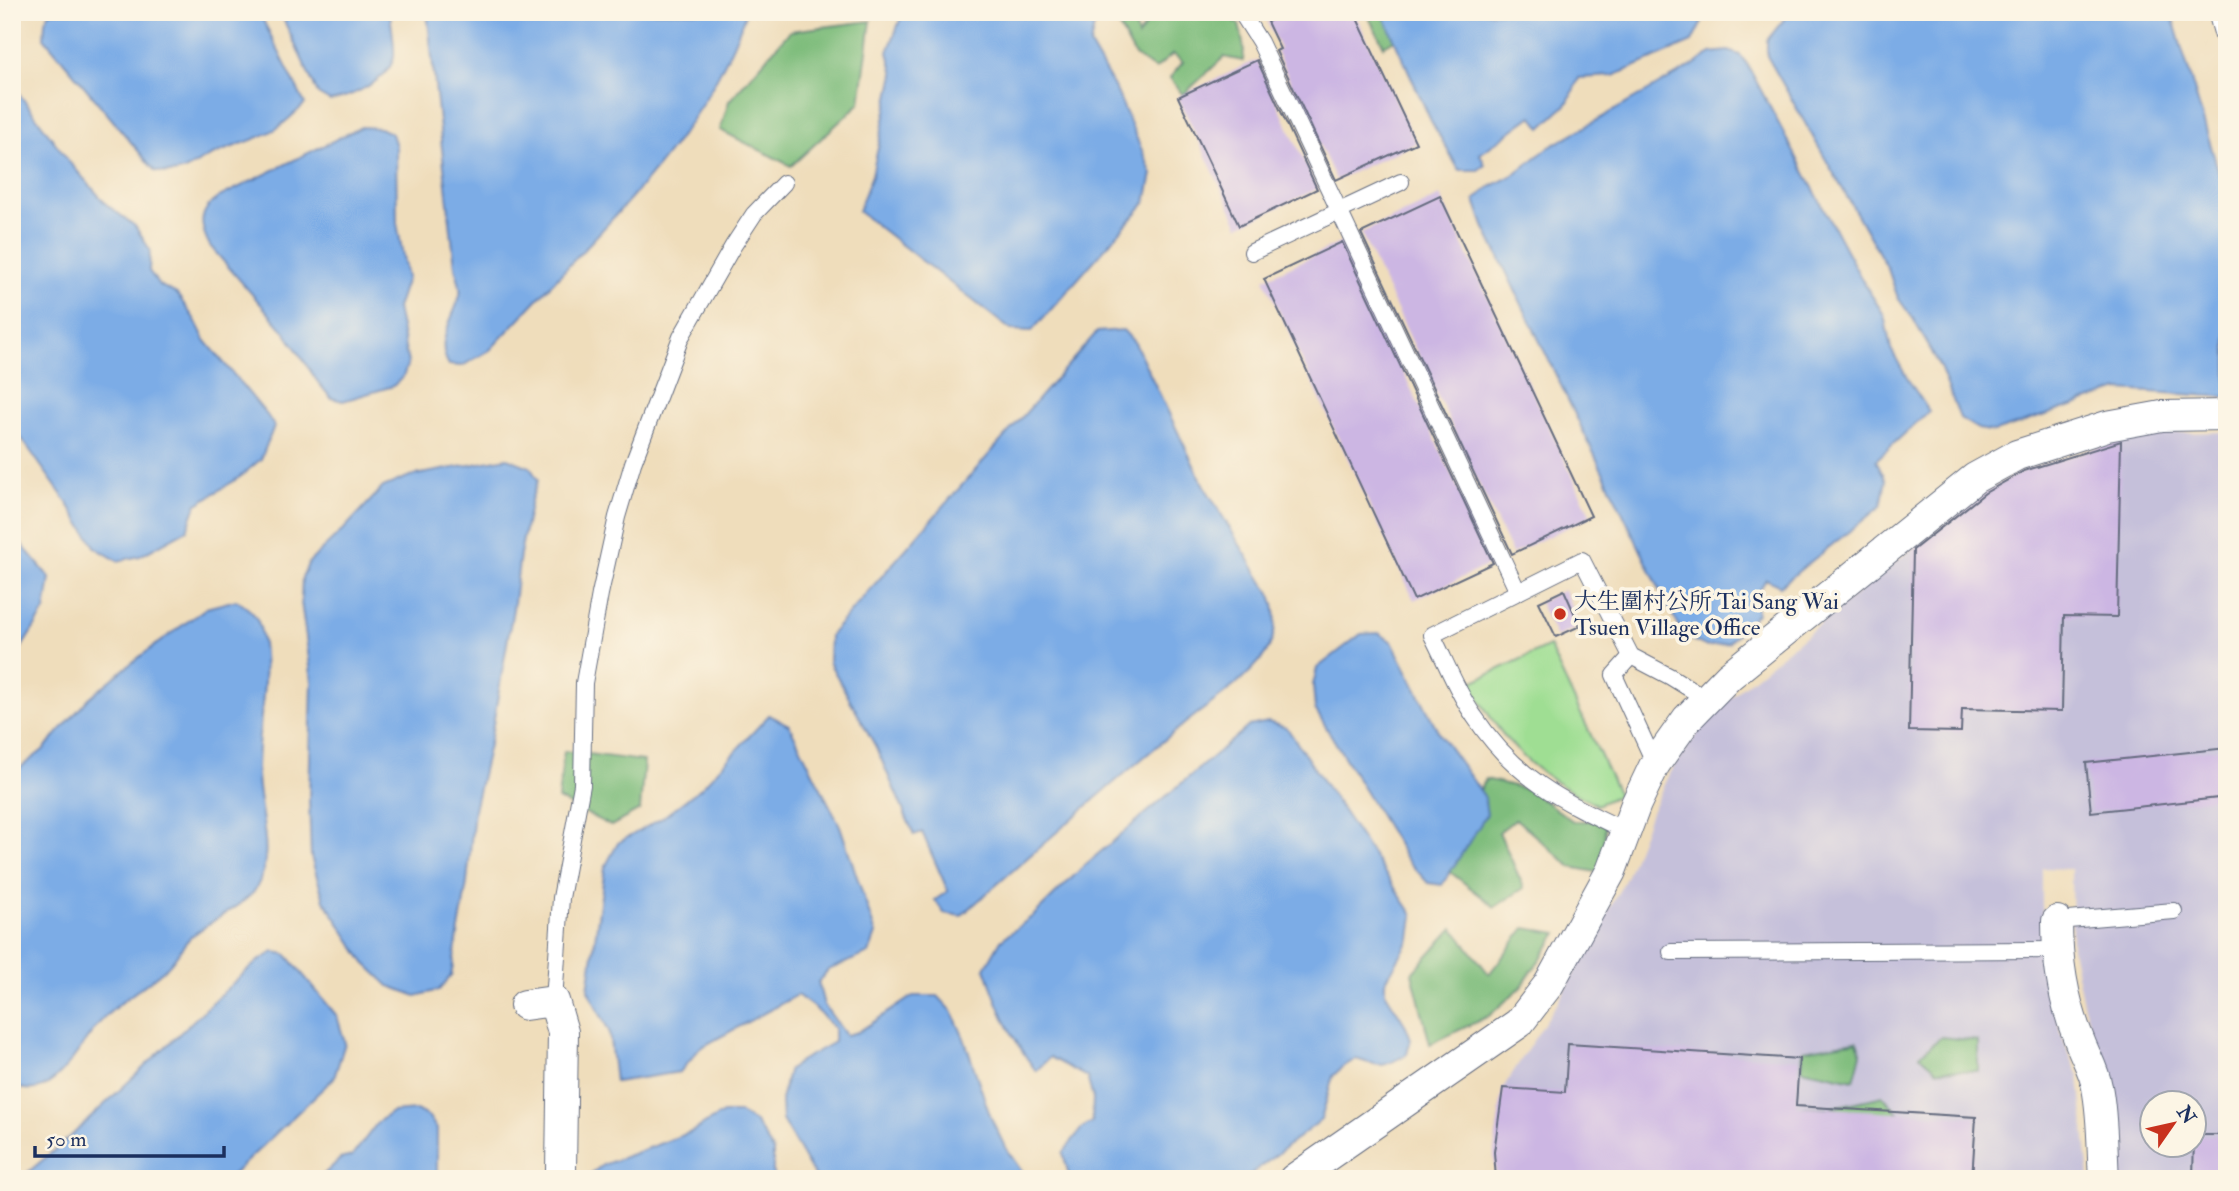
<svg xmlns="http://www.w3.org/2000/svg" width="2239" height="1191" viewBox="0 0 2239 1191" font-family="'IM FELL Double Pica','Noto Serif TC',serif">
<rect width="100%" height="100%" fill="#fcf5e5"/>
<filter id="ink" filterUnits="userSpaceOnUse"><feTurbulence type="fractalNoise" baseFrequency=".0143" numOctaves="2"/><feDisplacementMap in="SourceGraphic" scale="14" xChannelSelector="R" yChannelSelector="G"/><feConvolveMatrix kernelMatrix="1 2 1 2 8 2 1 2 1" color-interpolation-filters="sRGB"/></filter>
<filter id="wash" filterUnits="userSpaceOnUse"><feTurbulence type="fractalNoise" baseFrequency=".00686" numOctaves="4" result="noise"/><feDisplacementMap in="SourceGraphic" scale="28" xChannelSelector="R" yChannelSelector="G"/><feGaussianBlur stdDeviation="1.57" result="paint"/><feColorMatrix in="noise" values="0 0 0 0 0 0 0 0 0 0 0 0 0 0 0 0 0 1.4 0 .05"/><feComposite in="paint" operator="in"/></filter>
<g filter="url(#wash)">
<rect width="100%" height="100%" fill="#efddbb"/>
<path fill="#c5c0da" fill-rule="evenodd" d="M2227,432v747h-108l-7,-92 -6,-25 -13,-26 -10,-33 -11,-54 -1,-80 -29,-1v84l12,58 12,37 13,29 10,103h-593l-2,-27 9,-64 60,-94 63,-116 26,-68 18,-38 30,-43 17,-19 23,-21 159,-130 85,-66 39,-23 98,-29 43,-8zM2152,1104h42v42h-42z"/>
<path fill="#9fde93" stroke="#5d8678" stroke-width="2" d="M1549,646l70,149 -22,10c-63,-31 -94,-60 -127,-122z"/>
<g fill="#7fbd7d" stroke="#4d766e" stroke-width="2">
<polygon points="1111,12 1133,12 1138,37 1154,12 1222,12 1239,24 1244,48 1243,61 1224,57 1183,95 1170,78 1183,62 1173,54 1155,69 1135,56"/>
<polygon points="1366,12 1389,12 1401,36 1384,46"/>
<polygon points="871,21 860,103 791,166 720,130 729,101 790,31"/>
<polygon points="564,751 644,761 640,810 611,826 558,799"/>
<polygon points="1486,779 1529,790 1573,821 1606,821 1601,873 1571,867 1516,819 1499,832 1524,888 1495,907 1440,864"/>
<polygon points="1453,928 1489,974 1525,928 1558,933 1521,987 1489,1016 1430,1044 1412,973"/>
<polygon points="1941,1037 1978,1041 1978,1071 1937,1070 1920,1055"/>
<polygon points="1857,1041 1861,1054 1854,1080 1802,1069 1803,1050"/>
<polygon points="1883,1096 1905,1120 1802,1107 1830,1108"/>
</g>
<g fill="#7bace6" stroke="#4b6ea2" stroke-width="2">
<path d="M50,12h209l46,92c-9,8 -19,18 -29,25 -19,11 -41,16 -61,25 -25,10 -29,24 -60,17l-111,-133 1,-16z"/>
<path d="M280,12h110c1,14 5,31 4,44 -4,24 -43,41 -64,45l-12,-7z"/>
<path d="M427,12h319c-32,93 -91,162 -157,232 -33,35 -66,71 -99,106l-28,16 -13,-1c-15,-23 5,-47 11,-70 2,-8 -3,-19 -5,-28z"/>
<polygon points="903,12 1094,12 1096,17 1090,45 1117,92 1152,174 1146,202 1032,331 1011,330 858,211 872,175 894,74 888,52"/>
<polygon points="1382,12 1700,12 1702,22 1692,42 1613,76 1579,78 1567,104 1541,128 1532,116 1480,154 1485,165 1478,170 1459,170 1431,121"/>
<polygon points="1790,12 2171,12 2227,200 2227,397 2119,390 1995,432 1978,429 1960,418 1940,367 1914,320 1898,298 1888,269 1767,56 1767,40"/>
<polygon points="1728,51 1740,55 1747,64 1862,280 1884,315 1891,349 1907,378 1929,411 1876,460 1886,480 1881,506 1780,586 1766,579 1755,598 1757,614 1728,643 1707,647 1686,637 1670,611 1484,226 1475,200 1488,188 1513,175 1548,148 1692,66 1711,53"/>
<polygon points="12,84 71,164 107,205 135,226 150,250 149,271 159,285 177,294 195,320 205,340 267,415 274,426 261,459 240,477 196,505 187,530 140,556 118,561 96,548 66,501 12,425"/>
<path d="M361,127l19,1 12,6 4,12 1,77 10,55 -10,30 11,55 -5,14 -10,9 -50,15 -12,-3 -14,-17 -32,-49 -75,-86c-11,-21 -12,-35 9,-49z"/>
<path d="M1123,330l12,13 68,141 60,99c15,16 16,44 6,64 -13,28 -62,58 -86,78 -76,61 -148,127 -222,191l-17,-3 -9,-13 13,-9 -26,-59 -8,3 -38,-88 -47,-85 1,-27 267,-303z"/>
<polygon points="507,458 530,467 538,480 531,500 520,554 514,603 491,736 474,810 467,883 451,976 439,990 416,996 389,986 365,963 324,900 311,857 309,800 312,681 301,602 302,577 309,562 344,529 383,487 410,476"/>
<polygon points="12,533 50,578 45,611 18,653 12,656"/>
<path d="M236,600c14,9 22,15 25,32 10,47 -5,96 -4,143 1,37 20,81 -2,115 -8,13 -50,34 -64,47 -9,8 -14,20 -23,29 -19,18 -43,31 -62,50 -22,21 -33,51 -58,68 -12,8 -23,6 -36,2v-312l31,-24 46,-52 45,-37 72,-53z"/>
<polygon points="1379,633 1392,642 1439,733 1484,796 1487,814 1442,885 1428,883 1407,860 1315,709 1313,685 1317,668 1361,634"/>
<polygon points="769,715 789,725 840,826 876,934 869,953 828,970 818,982 824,1005 846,1035 858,1032 913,996 938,996 952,1011 964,1038 991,1118 1005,1147 1027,1179 816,1179 782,1120 781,1100 788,1071 800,1061 834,1042 834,1028 816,1009 797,995 700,1048 680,1072 615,1082 609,1031 588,990 605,867 618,843 662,818 701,788"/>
<path d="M1268,722l19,6 126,187 -3,24 -25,43v10l21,34 5,13 -4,15c-24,14 -25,13 -51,5l-15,9 -8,8 -12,44 -76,59h-175l-7,-26 19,-25 10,-6 1,-24 -6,-21 -37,-20 -14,14c-26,-35 -37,-61 -51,-103l16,-28 33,-25 51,-50 164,-139z"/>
<polygon points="274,952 286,954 337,1016 345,1043 334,1078 228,1179 20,1179 70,1137 232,984 258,961"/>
<polygon points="416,1110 429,1117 437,1129 437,1179 319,1179 340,1159 352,1156 378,1122 392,1112"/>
<polygon points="723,1113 740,1113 756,1123 773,1151 773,1173 775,1179 588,1179 589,1175 603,1165 691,1132"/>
</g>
<g id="blocks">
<g fill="#ccb6e3">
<polygon points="1287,12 1354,12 1416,143 1336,180 1276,51 1280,49 1267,22"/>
<polygon points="1257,60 1317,189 1239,226 1178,97"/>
<polygon points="1440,196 1591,516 1512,554 1361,233"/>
<polygon points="1342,242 1493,563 1414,600 1264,279"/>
<polygon points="2121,441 2117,617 2064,616 2062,711 1962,709 1961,732 1909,731 1913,550 1985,493 2024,471"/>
<polygon points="1564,590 1580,626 1556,637 1539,602"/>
<polygon points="2227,748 2227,797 2091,812 2086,763"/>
<polygon points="1568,1044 1799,1059 1796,1106 1976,1117 1972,1179 1496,1179 1494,1152 1503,1088 1565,1092"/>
<polygon points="2194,1135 2227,1135 2227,1179 2193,1179"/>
</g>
</g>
</g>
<g filter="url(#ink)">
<use href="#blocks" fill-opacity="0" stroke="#656c7f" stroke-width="2"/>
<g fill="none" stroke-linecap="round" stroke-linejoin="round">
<defs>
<g id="service">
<polyline points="1241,12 1260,42 1518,592"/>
<polyline points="2216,12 2227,50"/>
<polyline points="1252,252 1401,182"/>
<polyline points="1631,656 1614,675 1655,764"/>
<path d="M1626,831c-66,-31 -111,-53 -152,-115 -17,-24 -28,-54 -42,-81l150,-75 49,96 40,21 34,21"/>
<polyline points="2057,921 2174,911"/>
<polyline points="1671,952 2057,950"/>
<polyline points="554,1001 561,898 582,785 584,683 600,594 617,517 633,463 681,337 733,246 754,214 784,183"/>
</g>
<g id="minor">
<path d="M2057,921c0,40 7,83 23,121 6,16 14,28 17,45 6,30 5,62 7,92"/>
<polyline points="525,1005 554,1001 563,1032 561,1170 563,1179"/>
<polyline points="1294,1179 1519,1023 1549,984 1611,871 1636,804 1655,764 1687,719 1729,676 1975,478 2017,455 2107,426 2162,416 2227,415"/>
</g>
</defs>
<use href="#service" stroke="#656c7f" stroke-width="18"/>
<use href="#minor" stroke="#656c7f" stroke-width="32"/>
<use href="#service" stroke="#fff" stroke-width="16"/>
<use href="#minor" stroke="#fff" stroke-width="30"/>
</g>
</g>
<circle fill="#c8321e" stroke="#fcf5e5" stroke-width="2.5" cx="1560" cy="614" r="7"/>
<g text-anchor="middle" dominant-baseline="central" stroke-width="7" stroke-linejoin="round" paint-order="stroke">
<g font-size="23" fill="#1b2f5e" stroke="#fcf5e5" text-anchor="start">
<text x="1574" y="601">大生圍村公所 Tai Sang Wai<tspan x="1574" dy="26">Tsuen Village Office</tspan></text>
</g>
</g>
<rect width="2239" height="1191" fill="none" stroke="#fcf5e5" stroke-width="42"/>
<g transform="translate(2173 1124) rotate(56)"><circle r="33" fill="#fcf5e5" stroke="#a2a6af" stroke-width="2"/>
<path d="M0-5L12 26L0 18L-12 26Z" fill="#c8321e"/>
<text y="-10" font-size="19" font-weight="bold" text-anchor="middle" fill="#1b2f5e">N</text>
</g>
<path d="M35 1146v10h189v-10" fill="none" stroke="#1b2f5e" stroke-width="3.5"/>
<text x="46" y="1146" font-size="21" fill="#1b2f5e" stroke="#fcf5e5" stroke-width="5" paint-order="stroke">50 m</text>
</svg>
